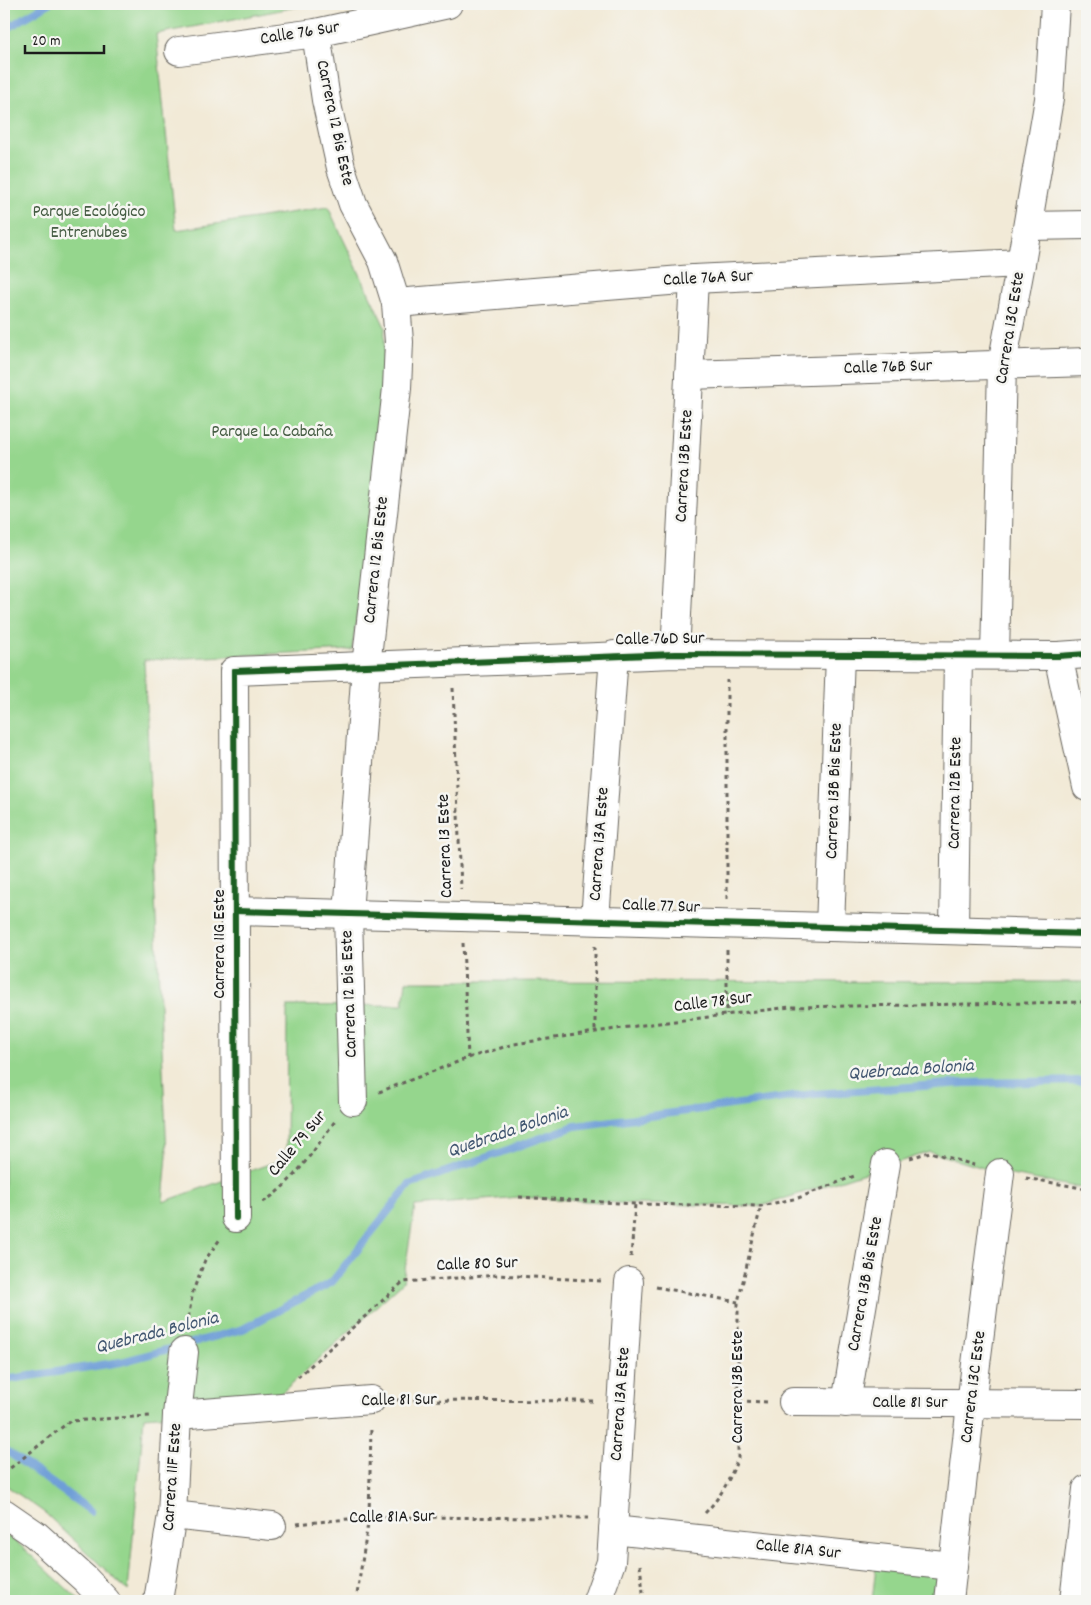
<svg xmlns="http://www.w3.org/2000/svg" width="1091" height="1605" viewBox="0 0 1091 1605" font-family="Dekko,sans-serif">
<rect width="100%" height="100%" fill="#f6f6f2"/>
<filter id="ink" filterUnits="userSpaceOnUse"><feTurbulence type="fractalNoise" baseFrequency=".02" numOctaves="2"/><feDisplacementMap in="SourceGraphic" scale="10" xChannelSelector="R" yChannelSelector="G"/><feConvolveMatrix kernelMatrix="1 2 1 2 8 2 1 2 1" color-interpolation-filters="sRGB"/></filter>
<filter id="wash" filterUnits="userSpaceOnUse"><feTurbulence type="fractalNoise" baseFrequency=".0096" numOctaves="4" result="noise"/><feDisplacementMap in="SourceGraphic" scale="20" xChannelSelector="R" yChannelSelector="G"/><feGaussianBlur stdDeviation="1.12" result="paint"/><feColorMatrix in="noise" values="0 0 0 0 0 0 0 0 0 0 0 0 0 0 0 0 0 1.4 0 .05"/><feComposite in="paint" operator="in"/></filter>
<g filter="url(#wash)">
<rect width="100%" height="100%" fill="#f2ead7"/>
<g fill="#95d68d" stroke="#587954">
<polygon points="4,4 312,4 156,34 176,230 328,207 385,327 380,438 352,650 144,660 167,1155 163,1202 286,1158 287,1006 403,1005 406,981 1087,982 1087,1189 1000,1173 930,1152 761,1206 635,1204 519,1197 415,1206 403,1282 265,1408 144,1417 128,1591 45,1513 4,1484"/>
<polygon points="4,1534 20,1545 80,1601 4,1601"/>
<polygon points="876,1567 942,1574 939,1601 872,1601"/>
</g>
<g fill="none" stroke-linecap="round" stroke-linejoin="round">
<g stroke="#6e9ed7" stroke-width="8">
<polyline points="4,30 48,4"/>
<polyline points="4,1380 121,1362 243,1329 332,1282 409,1185 575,1126 814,1094 964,1083 1087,1081"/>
<polyline points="4,1449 91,1511"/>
</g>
</g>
</g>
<g filter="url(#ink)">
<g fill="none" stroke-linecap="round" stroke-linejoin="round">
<defs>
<g id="minor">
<polyline points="316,33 326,100 341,168 353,204 383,261 396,303 399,342 397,388 366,666 348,914 353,1101"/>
<polyline points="179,51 316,33 448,4"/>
<polyline points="1028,226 1087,225"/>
<polyline points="396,303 694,279 1021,263"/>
<polyline points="689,375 1087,362"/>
<polyline points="675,654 694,279"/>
<polyline points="995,655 1002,365 1021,263 1049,99 1055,4"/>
<polyline points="235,911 1087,934"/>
<polyline points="595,920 614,655"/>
<polyline points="830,927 840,655"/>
<polyline points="954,930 958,655"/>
<polyline points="236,1218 234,671 675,654 1058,656"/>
<polyline points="793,1402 1087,1404"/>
<polyline points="846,1403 886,1164"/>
<polyline points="177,1415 371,1400"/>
<polyline points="172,1515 272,1526"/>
<polyline points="613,1530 953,1566"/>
<polyline points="158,1601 172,1515 177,1415 184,1352"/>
<polyline points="597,1601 611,1562 629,1282"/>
<polyline points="949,1601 971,1404 1000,1173"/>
</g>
<g id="tertiary">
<polyline points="1087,654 1058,656 1087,787"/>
<polyline points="4,1513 36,1535 85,1579 106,1601"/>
<polyline points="1074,1601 1087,1489"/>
</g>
</defs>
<use href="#minor" stroke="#67645d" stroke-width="30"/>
<use href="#tertiary" stroke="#67645d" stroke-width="30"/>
<g stroke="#67645d" stroke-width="3" stroke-dasharray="4 4" stroke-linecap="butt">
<polyline points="453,688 461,889"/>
<polyline points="727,899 727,680"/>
<polyline points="463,943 468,1058"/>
<polyline points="595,946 595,1032"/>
<polyline points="727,950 727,1015"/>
<polyline points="379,1092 468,1058 514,1044 643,1025 790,1007 1087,1002"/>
<polyline points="910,1158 930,1152 974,1165"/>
<polyline points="1026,1178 1087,1189"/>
<polyline points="519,1197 635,1204 761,1206 798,1198 857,1175"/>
<path d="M263,1202c29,-17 53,-55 72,-81"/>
<polyline points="631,1257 635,1204"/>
<polyline points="656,1287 738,1302"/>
<polyline points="187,1325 193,1291 205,1260 220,1239"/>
<polyline points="298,1377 403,1282 498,1275 602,1281"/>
<polyline points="397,1400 596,1401"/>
<polyline points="739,1401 767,1402"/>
<polyline points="4,1473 70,1421 150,1416"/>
<path d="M705,1513c16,-16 25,-34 33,-55v-156l23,-96"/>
<polyline points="297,1524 369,1517 588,1518"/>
<polyline points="640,1565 644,1601"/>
<polyline points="356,1601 369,1517 371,1428"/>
</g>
<use href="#minor" stroke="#fff" stroke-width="28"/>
<use href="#tertiary" stroke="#fff" stroke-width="28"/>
<defs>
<g id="cycleway">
<polyline points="235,911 1087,934"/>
<polyline points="236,1218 234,671 675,654 1058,656 1087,654"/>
</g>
</defs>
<use href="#cycleway" stroke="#f6f6f2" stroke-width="9"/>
<use href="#cycleway" stroke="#1b5e20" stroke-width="6"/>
</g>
</g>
<g text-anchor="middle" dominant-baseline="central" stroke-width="5" stroke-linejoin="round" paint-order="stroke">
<g font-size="18" fill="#1c1c1c" stroke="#f6f6f2">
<text transform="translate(300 34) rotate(-9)">Calle 76 Sur</text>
<text transform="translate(334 123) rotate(78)">Carrera 12 Bis Este</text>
<text transform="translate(708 279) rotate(-3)">Calle 76A Sur</text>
<text transform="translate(1011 328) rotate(-81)">Carrera 13C Este</text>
<text transform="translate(888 368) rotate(-2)">Calle 76B Sur</text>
<text transform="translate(685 466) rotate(-87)">Carrera 13B Este</text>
<text transform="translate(377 560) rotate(-84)">Carrera 12 Bis Este</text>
<text transform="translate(660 640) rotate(-1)">Calle 76D Sur</text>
<text transform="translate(835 791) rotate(-88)">Carrera 13B Bis Este</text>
<text transform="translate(956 793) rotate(-89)">Carrera 12B Este</text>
<text transform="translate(600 844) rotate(-86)">Carrera 13A Este</text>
<text transform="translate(446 846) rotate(-92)">Carrera 13 Este</text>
<text transform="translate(661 907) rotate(2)">Calle 77 Sur</text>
<text transform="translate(220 944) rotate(-90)">Carrera 11G Este</text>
<text transform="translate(350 994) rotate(-92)">Carrera 12 Bis Este</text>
<text transform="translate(713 1003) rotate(-7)">Calle 78 Sur</text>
<text transform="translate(298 1144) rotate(-50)">Calle 79 Sur</text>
<text transform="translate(477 1265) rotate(-2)">Calle 80 Sur</text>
<text transform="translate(866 1284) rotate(-80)">Carrera 13B Bis Este</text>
<text transform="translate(738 1387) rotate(-90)">Carrera 13B Este</text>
<text transform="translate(974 1387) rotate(-83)">Carrera 13C Este</text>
<text transform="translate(399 1401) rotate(-1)">Calle 81 Sur</text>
<text x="910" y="1403">Calle 81 Sur</text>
<text transform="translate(621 1404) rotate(-86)">Carrera 13A Este</text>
<text transform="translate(173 1477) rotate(-86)">Carrera 11F Este</text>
<text transform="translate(392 1518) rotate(-1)">Calle 81A Sur</text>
<text transform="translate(798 1550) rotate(6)">Calle 81A Sur</text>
</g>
<g font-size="18" fill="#465d44" stroke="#f6f6f2">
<text x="89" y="212">Parque Ecológico<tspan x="89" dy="21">Entrenubes</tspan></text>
<text x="272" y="432">Parque La Cabaña</text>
</g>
<g font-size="19" font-style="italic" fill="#415670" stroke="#f6f6f2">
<text transform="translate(911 1071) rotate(-4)">Quebrada Bolonia</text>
<text transform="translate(508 1133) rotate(-19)">Quebrada Bolonia</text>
<text transform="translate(157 1334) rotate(-14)">Quebrada Bolonia</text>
</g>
</g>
<rect width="1091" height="1605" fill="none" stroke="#f6f6f2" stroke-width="20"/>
<path d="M25 45v8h79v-8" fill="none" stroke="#1c1c1c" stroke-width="2.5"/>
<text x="32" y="45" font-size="15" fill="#1c1c1c" stroke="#f6f6f2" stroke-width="4" paint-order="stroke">20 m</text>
</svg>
